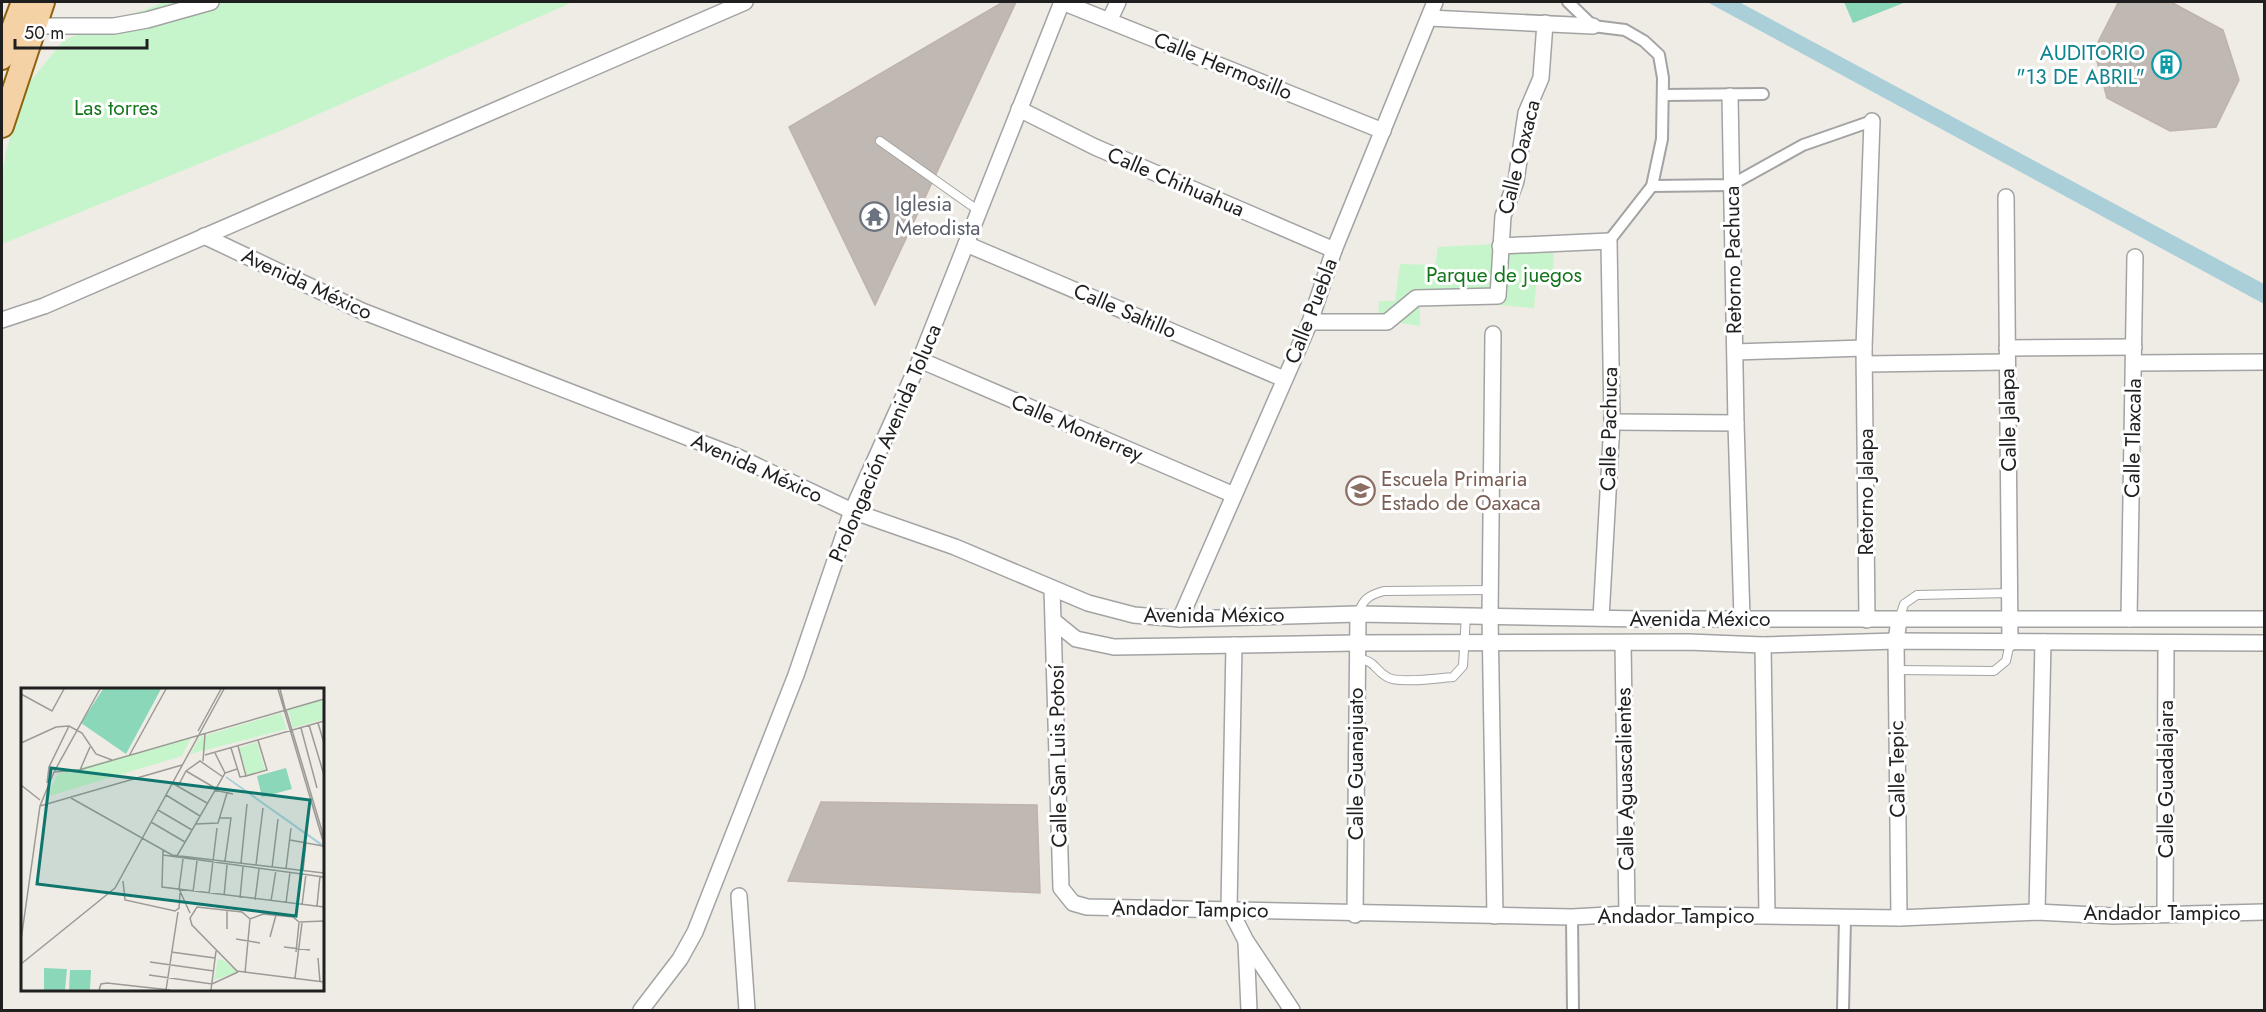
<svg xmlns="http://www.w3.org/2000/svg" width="2266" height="1012" viewBox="0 0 2266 1012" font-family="Jost,sans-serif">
<rect width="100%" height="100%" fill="#efece6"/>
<g fill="#c7f5cb">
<polygon points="165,2 573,2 280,131 2,244 2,181 6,151 24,89 64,40"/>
<polygon points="1497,244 1554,246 1553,273 1537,277 1534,308 1420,299 1420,326 1378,320 1379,301 1395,301 1400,264 1435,265 1438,247"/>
</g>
<polygon fill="#8bd7b9" points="1844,2 1906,2 1853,23"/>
<polygon fill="#aacfd9" points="1707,2 1739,2 2264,284 2264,304"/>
<g fill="#bfb8b3" stroke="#bfb3aa" stroke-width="1.5">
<polygon points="1003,2 1016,2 875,305 789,127"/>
<polygon points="2125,2 2171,2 2223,30 2239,80 2216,127 2170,131 2107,98 2094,50 2118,3"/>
<polygon points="821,802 1037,805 1040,893 788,881"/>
</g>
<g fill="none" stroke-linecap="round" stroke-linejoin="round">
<defs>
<g id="service">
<polyline points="880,141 979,211"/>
<path d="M1358,614c5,-15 11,-19 26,-23l106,-1"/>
<polyline points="1899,620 1904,604 1917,595 2010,593"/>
<path d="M1356,658c22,4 16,10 31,19 10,7 52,1 66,0l10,-11 3,-51"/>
<polyline points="1897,670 1994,671 2006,661 2010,643"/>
</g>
<g id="pedestrian">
<polyline points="1568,2 1593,26 1625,30 1644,41 1659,55 1663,78 1662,139 1652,186 1609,241"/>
<polyline points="1663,95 1763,94"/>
<polyline points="1652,186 1731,185 1803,145 1872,121"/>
<polyline points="1572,917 1573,1010"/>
<polyline points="1843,1010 1845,918"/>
</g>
<g id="minor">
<polyline points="1062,2 1383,131"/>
<polyline points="1429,18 1593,26"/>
<polyline points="1110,19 1118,2"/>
<polyline points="28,26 114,26 147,20 211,2"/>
<polyline points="1730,96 1736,423 1742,618"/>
<polyline points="1019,109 1095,147 1334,250"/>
<polyline points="2006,197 2010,643"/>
<polyline points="204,236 362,311 738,457 852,511 955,547 1088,603 1134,615 1180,619 1358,614 1643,619 2264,619"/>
<polyline points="966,244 1284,379"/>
<polyline points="1500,246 1609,241 1612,422 1601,618"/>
<polyline points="2,320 44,306 745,2"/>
<polyline points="1310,322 1387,322 1416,298 1498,296 1503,216 1516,181 1526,113 1541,78 1545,23"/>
<polyline points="1493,334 1490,616 1495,916"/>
<polyline points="2007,348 2134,347"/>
<polyline points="1735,352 1864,348"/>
<polyline points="920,360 1234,495"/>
<polyline points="2134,363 2264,362"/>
<polyline points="1865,364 2007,362"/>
<polyline points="1612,422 1736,423"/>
<polyline points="1052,589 1061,888 1073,903 1087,907 1572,917 1627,914 1899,918 2037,912 2113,916 2264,912"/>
<polyline points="1180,619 1310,322 1334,250 1435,2"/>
<polyline points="2129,619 2135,257"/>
<polyline points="1867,620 1864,348 1872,121"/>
<polyline points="1055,622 1076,639 1114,647 1356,643 1688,642 1763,645 1896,641 2264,643"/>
<polyline points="1623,643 1627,914"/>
<polyline points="1234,645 1229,908 1246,941 1292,1010"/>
<polyline points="1763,645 1767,915"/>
<polyline points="739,896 747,1010"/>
<polyline points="2037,912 2043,642"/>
<polyline points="2165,913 2166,644"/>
<polyline points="1355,915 1358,614"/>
<polyline points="1899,918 1896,641 1899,620"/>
<polyline points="1246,942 1249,1010"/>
<polyline points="641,1010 680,959 695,932 796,675 852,511 920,360 1062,2"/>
</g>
<g id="primary">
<polyline points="2,58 23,2"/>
<polyline points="2,126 43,2"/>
</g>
</defs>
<use href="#service" stroke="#a3a3a3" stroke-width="10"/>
<use href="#pedestrian" stroke="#a3a3a3" stroke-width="14"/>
<use href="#minor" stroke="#a3a3a3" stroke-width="18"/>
<use href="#primary" stroke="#8e620d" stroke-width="26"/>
<use href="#service" stroke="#fff" stroke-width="8"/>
<use href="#pedestrian" stroke="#fff" stroke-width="10"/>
<use href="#minor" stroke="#fff" stroke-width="15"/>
<use href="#primary" stroke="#f4d2a6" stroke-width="22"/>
</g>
<defs>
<symbol id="building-ring" viewBox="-11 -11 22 22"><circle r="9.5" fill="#fff" stroke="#0f9aa8" stroke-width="1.5"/><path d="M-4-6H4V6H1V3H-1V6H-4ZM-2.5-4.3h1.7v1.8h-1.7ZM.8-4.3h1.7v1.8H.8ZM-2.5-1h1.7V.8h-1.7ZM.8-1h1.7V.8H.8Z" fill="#0f9aa8"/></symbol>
<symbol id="temple-ring" viewBox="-11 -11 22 22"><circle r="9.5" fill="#fff" stroke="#6b7280" stroke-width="1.5"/><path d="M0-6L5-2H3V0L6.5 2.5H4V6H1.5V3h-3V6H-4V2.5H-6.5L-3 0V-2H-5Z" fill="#6b7280"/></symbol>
<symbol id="school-ring" viewBox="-11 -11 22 22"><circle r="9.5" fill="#fff" stroke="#8d6e63" stroke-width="1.5"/><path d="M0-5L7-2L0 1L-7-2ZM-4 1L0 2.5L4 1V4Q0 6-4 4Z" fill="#8d6e63"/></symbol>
</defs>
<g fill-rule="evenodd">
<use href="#building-ring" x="2150" y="48" width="33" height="33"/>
<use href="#temple-ring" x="858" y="200" width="33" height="33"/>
<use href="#school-ring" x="1344" y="474" width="33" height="33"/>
</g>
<g text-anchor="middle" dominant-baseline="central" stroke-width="6" stroke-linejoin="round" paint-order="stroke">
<g font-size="21" fill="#0d838f" stroke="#fff" text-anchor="end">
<text x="2145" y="53">AUDITORIO<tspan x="2145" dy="24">"13 DE ABRIL"</tspan></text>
</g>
<g font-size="21" fill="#1f1f1f" stroke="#fff">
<text transform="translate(1223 66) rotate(22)">Calle Hermosillo</text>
<text transform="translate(1519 157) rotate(-76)">Calle Oaxaca</text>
<text transform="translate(1176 182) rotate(23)">Calle Chihuahua</text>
<text transform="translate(1733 260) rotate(-91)">Retorno Pachuca</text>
<text transform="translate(307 284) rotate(25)">Avenida México</text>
<text transform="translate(1125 311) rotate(23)">Calle Saltillo</text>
<text transform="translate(1311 311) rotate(-69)">Calle Puebla</text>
<text transform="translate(2008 420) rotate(-91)">Calle Jalapa</text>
<text transform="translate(1077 428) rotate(23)">Calle Monterrey</text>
<text transform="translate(1609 429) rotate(-89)">Calle Pachuca</text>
<text transform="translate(2133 438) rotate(-89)">Calle Tlaxcala</text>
<text transform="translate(885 443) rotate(-67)">Prolongación Avenida Toluca</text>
<text transform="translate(757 468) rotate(24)">Avenida México</text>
<text transform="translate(1866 492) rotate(-90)">Retorno Jalapa</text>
<text x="1214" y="615">Avenida México</text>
<text x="1700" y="619">Avenida México</text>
<text transform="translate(1058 756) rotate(-91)">Calle San Luis Potosí</text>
<text transform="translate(1356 764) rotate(-90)">Calle Guanajuato</text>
<text transform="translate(1897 769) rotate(-91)">Calle Tepic</text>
<text transform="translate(1625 779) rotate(-91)">Calle Aguascalientes</text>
<text transform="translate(2166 779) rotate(-90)">Calle Guadalajara</text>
<text transform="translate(1190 909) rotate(1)">Andador Tampico</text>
<text x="2162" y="913">Andador Tampico</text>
<text x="1676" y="916">Andador Tampico</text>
</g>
<g font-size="21" fill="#15751d" stroke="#fff">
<text x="116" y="108">Las torres</text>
<text x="1504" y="275">Parque de juegos</text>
</g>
<g font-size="21" fill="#5b616d" stroke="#fff" text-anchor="start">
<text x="895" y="204">Iglesia<tspan x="895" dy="24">Metodista</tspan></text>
</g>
<g font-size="21" fill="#785e54" stroke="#fff" text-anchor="start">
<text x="1381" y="479">Escuela Primaria<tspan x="1381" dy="24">Estado de Oaxaca</tspan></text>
</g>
</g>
<g transform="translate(21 688)">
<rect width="303" height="303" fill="#efece6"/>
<path d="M303,11v20l-31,9 -5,-18zM260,25l6,16 -97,25 10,-17zM170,50l-9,18 -136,41 12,-23zM236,54l8,28 -18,5 -8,-27zM197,271l5,1 15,12 -24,8z" fill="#c7f5cb"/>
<path d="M82,1h58l-35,65 -45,-31zM265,80l6,21 -30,8 -5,-21zM23,280l23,1 -2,21h-21zM49,282h21l-1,20h-21z" fill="#8bd7b9"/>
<path d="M205,88l98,69v3l-98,-70z" fill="#aacfd9"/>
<path fill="none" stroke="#9c9a96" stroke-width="1.5" d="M257,1l45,152M259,1l6,23M0,6l31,17 12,-22M265,22l36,121 2,23M297,35l6,20M288,37l15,50M280,40l16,60M177,43l23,-42M0,55l35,-16 13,-1 13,7 14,21 16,6M217,58l8,30 21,-6 -9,-30M210,60l9,29 6,-1M194,65l10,20M184,67l119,-34M108,68l37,-67M182,73l2,-27M59,82l10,-23M165,83l29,17M33,84l25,-2 245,-71M26,95l2,-16 20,-41M151,95l35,20M0,97l19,15M157,98l8,-15 14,-10 23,16M193,102l19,4M145,107l34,21M50,110l101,57 152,18M19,118l142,-41M137,122l34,20M198,130h12l-6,43M130,134l34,20M175,136l22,-1 9,-30M269,152l33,6M142,162l-1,37 162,20M142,167l161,22M156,168l48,-83 12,-4M162,171l-4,30 11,24M220,175l6,-59M235,177l7,-57M251,180l6,-49M265,181l5,-41M282,183l3,-29M102,193l2,19 50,11 4,-3 1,-15M172,204l4,-31M188,206l8,-66M203,208l3,-31M219,210l3,-31M234,212l4,-31M250,213l5,-31M265,215l4,-31M281,217l4,-31M296,218l3,-30M303,233l-25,1 -6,-5 -30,-3 -13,5 -8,-7 -45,-5 -7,11 2,7 45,46 87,11M206,241v-19M249,249l6,-22M215,251l24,4M0,252l19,-134 14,-34 46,-83M263,259l26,3M150,264l44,6M275,264l3,-29M297,270l2,24M129,274l64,9M0,276l94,-76 109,-199M224,285l5,-54M128,287l63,9 26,-12M274,290l7,-55M78,302l2,-6 6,-1 63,7M145,302l12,-78M190,302l5,-39"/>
<path fill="#0f766e" fill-opacity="0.15" stroke="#0f766e" stroke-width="3" d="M30,80l259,32 -14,116 -259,-32z"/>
<rect width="303" height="303" fill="none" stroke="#1f1f1f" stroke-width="3"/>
</g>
<rect width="2266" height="1012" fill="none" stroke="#1f1f1f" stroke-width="6"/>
<path d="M15 39v9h132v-9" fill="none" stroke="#1f1f1f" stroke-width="3"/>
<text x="24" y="39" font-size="18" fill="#1f1f1f" stroke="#ffffff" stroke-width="4.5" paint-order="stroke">50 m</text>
</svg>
